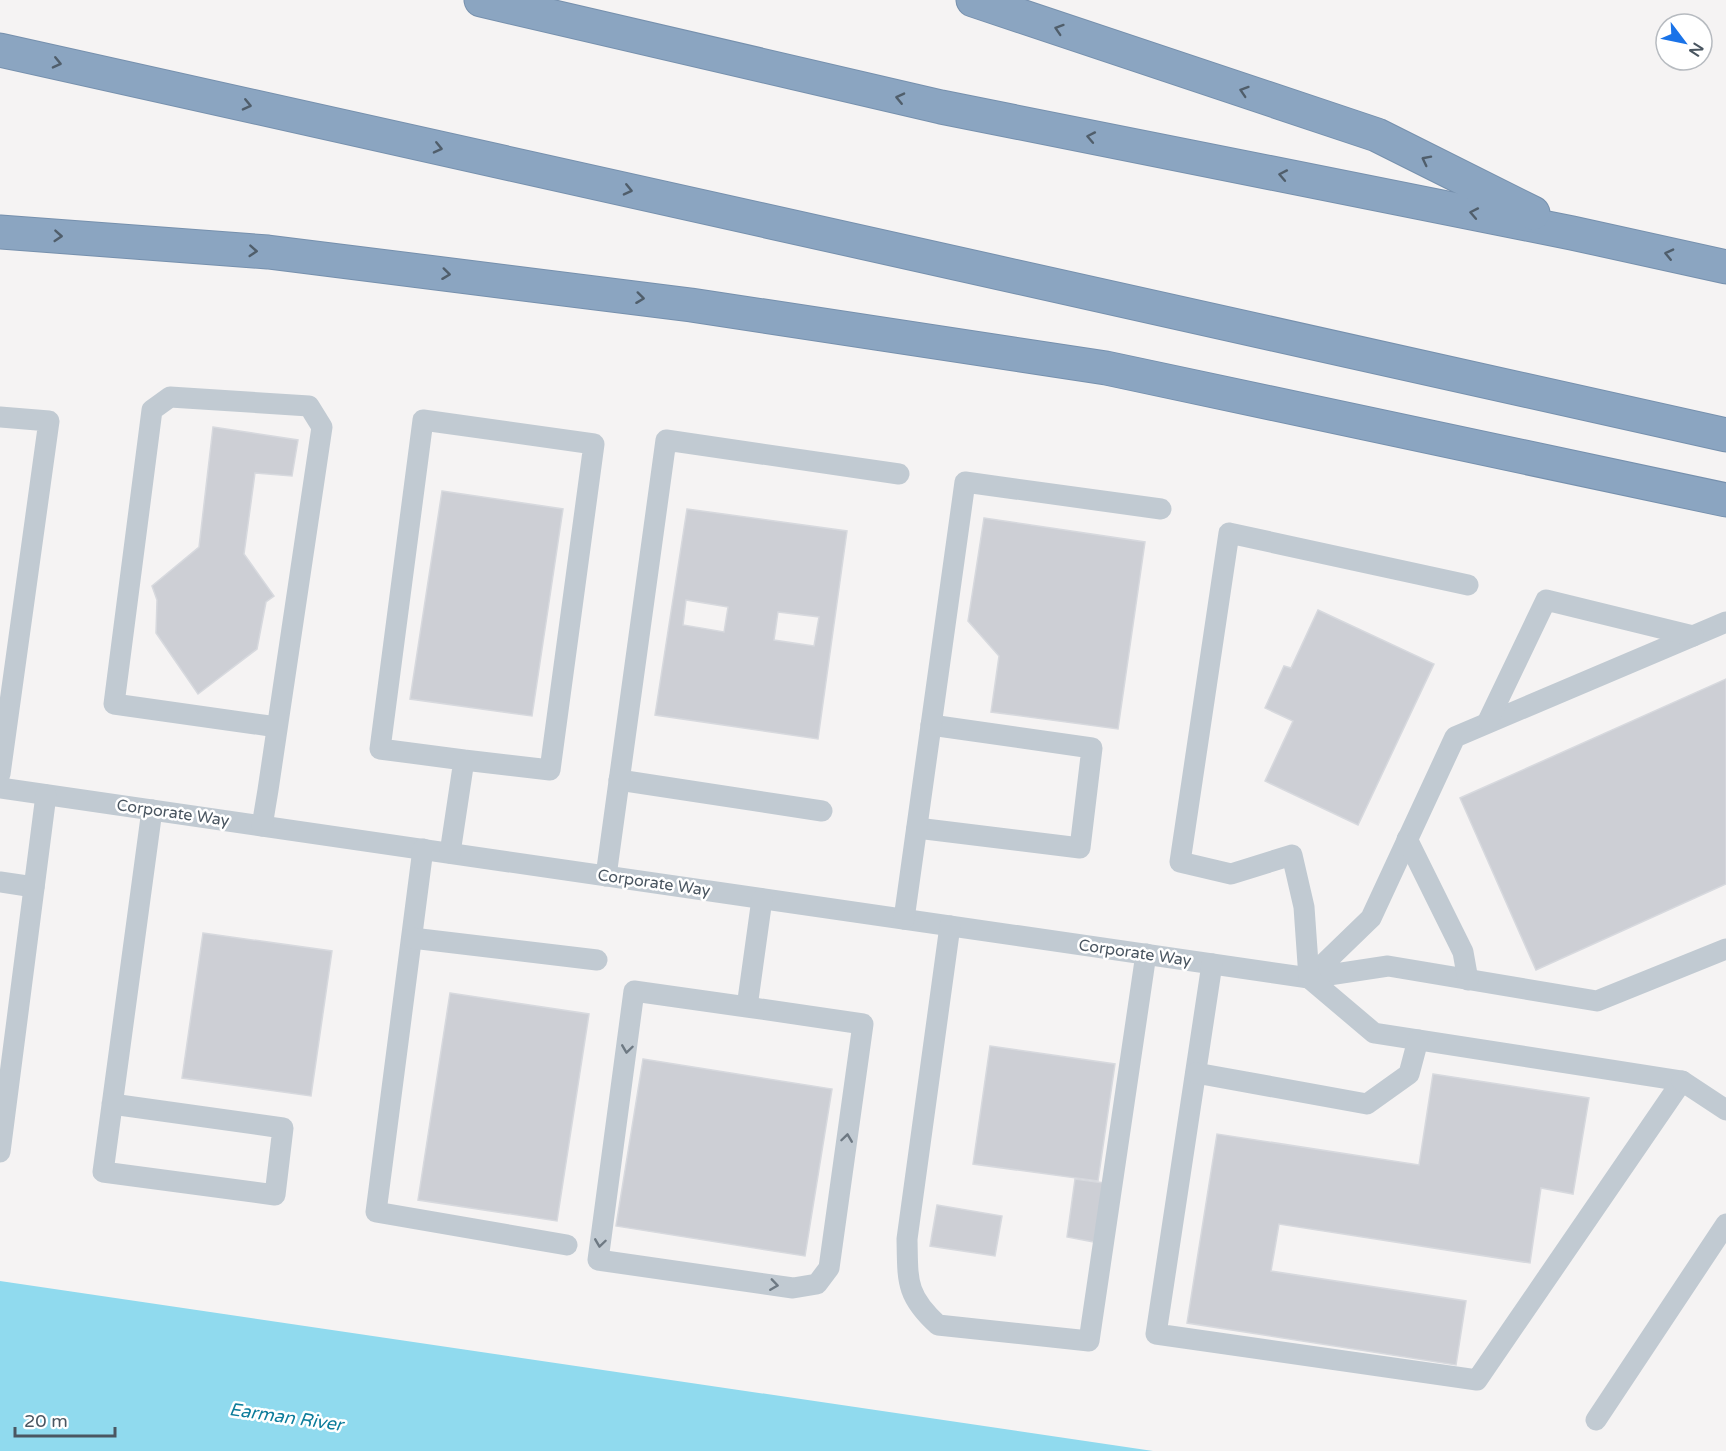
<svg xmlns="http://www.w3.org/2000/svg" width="1726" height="1451" viewBox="0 0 1726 1451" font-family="'Varela Round',sans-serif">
<rect width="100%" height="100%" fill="#f5f3f3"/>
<polygon fill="#90daee" points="0,1281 1153,1451 0,1451"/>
<g fill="#cdcfd5" stroke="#d7d9de" stroke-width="1.5" fill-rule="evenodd">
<polygon points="213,427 298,440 292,476 255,473 244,554 274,596 266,602 257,649 198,694 156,633 157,600 152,586 199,547"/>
<polygon points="442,491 563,509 532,716 410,699"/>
<path d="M687,509l160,22 -29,208 -163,-24zM686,600l42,7 -4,25 -41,-7zM778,612l41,5 -5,29 -40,-6z"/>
<polygon points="984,518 1145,542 1118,729 991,712 999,656 968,621"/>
<polygon points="1318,610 1434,664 1358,825 1265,781 1293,721 1265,708 1284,666 1291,668"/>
<polygon points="1726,679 1726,884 1536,970 1460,798"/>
<polygon points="203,933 332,951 311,1096 182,1078"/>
<polygon points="450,993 589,1014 557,1221 418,1200"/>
<polygon points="990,1046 1115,1064 1098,1181 973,1164"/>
<polygon points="643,1059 832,1089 805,1256 616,1226"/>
<polygon points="1433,1074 1589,1098 1573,1194 1541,1188 1530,1263 1279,1224 1271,1271 1466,1301 1456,1365 1187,1323 1217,1134 1419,1165"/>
<polygon points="1075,1179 1104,1183 1094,1242 1067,1237"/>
<polygon points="937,1205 1002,1216 995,1256 930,1246"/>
</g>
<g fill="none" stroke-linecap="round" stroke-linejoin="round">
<defs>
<g id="motorway">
<polyline points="481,0 941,107 1572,233 1726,267"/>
<polyline points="973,0 1377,135 1533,213"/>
<polyline points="0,50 1726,435"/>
<polyline points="0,232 268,252 691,305 1106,368 1726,500"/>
</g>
</defs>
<use href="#motorway" stroke="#7690ad" stroke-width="35"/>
<g stroke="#c1cad2" stroke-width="21">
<polyline points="0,417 49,421 0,774"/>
<polyline points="1726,622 1455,737 1371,918 1309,978 1388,966 1597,1001 1726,949"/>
<polyline points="1488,721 1546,600 1693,636"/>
<polyline points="619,780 822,811"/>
<polyline points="0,788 1309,978"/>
<polyline points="262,826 268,790 322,427 309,406 170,397 152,410 114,704 277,727"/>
<polyline points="917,828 1080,848 1092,748 931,725"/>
<polyline points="1407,839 1463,952 1468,980"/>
<polyline points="423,849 376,1212 567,1245"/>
<polyline points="450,853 464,760 550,770 594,444 423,420 380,749 464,760"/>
<polyline points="606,876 666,440 899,474"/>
<polyline points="0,882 34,887"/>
<polyline points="904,919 965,482 1161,509"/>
<path d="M950,926l-43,313c1,41 -2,56 31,86l151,16 57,-387"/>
<polyline points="412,938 597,960"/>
<polyline points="1212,964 1156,1334 1477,1380 1682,1081 1374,1033 1309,978 1304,907 1292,855 1231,874 1180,862 1229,533 1468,585"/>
<polyline points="747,1007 863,1024 829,1268 817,1284 793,1288 598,1260 634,991 747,1007 762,899"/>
<polyline points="1196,1073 1367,1104 1409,1074 1418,1040"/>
<polyline points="1682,1081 1726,1110"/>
<polyline points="112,1104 283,1128 275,1195 103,1172 152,810"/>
<polyline points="0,1152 46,795"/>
<polyline points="1596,1420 1726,1224"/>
</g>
<use href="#motorway" stroke="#8ba5c1" stroke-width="33"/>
</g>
<defs><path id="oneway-chevron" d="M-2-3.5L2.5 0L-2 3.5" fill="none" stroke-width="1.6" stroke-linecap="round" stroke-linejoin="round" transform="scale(1.5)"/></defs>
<g stroke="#505e6b">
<use href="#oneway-chevron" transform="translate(1059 29) rotate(-162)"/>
<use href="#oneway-chevron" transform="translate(57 63) rotate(13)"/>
<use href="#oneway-chevron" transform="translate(1244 91) rotate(-162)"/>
<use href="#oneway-chevron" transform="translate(900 98) rotate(-167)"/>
<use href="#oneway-chevron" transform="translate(247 105) rotate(13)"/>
<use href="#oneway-chevron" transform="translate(1091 137) rotate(-169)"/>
<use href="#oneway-chevron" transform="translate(438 148) rotate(13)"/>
<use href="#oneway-chevron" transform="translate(1426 160) rotate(-153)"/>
<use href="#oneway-chevron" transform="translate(1283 175) rotate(-169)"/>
<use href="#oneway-chevron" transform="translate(628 190) rotate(13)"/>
<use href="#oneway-chevron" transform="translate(1474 213) rotate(-169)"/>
<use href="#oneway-chevron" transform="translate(58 236) rotate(4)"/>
<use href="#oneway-chevron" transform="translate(253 251) rotate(4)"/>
<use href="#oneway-chevron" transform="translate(1669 254) rotate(-167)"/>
<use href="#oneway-chevron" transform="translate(446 274) rotate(7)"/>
<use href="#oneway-chevron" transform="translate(640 298) rotate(7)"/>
</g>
<g stroke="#6e7983">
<use href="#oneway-chevron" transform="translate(627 1049) rotate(98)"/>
<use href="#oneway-chevron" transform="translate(847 1138) rotate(-82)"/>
<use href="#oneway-chevron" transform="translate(600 1243) rotate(98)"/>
<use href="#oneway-chevron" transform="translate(774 1285) rotate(8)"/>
</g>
<g text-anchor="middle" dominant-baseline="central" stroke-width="5" stroke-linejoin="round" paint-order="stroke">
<g font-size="16" fill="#4a5661" stroke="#fff">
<text transform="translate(173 813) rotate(8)">Corporate Way</text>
<text transform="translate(654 883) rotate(8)">Corporate Way</text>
<text transform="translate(1135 953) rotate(8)">Corporate Way</text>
</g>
<g font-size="18" font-style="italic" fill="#0c7c9b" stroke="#fff">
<text transform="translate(286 1417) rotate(8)">Earman River</text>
</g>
</g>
<g transform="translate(1684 42) rotate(122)"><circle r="28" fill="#ffffff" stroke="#b7bbc0" stroke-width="1.5"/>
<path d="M0-4.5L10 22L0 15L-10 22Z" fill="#1a73e8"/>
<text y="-9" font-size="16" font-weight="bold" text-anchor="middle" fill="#4a5661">N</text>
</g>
<path d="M15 1427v9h100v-9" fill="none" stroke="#4a5661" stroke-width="3"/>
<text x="24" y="1427" font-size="18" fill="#4a5661" stroke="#ffffff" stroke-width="4.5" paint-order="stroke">20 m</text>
</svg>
